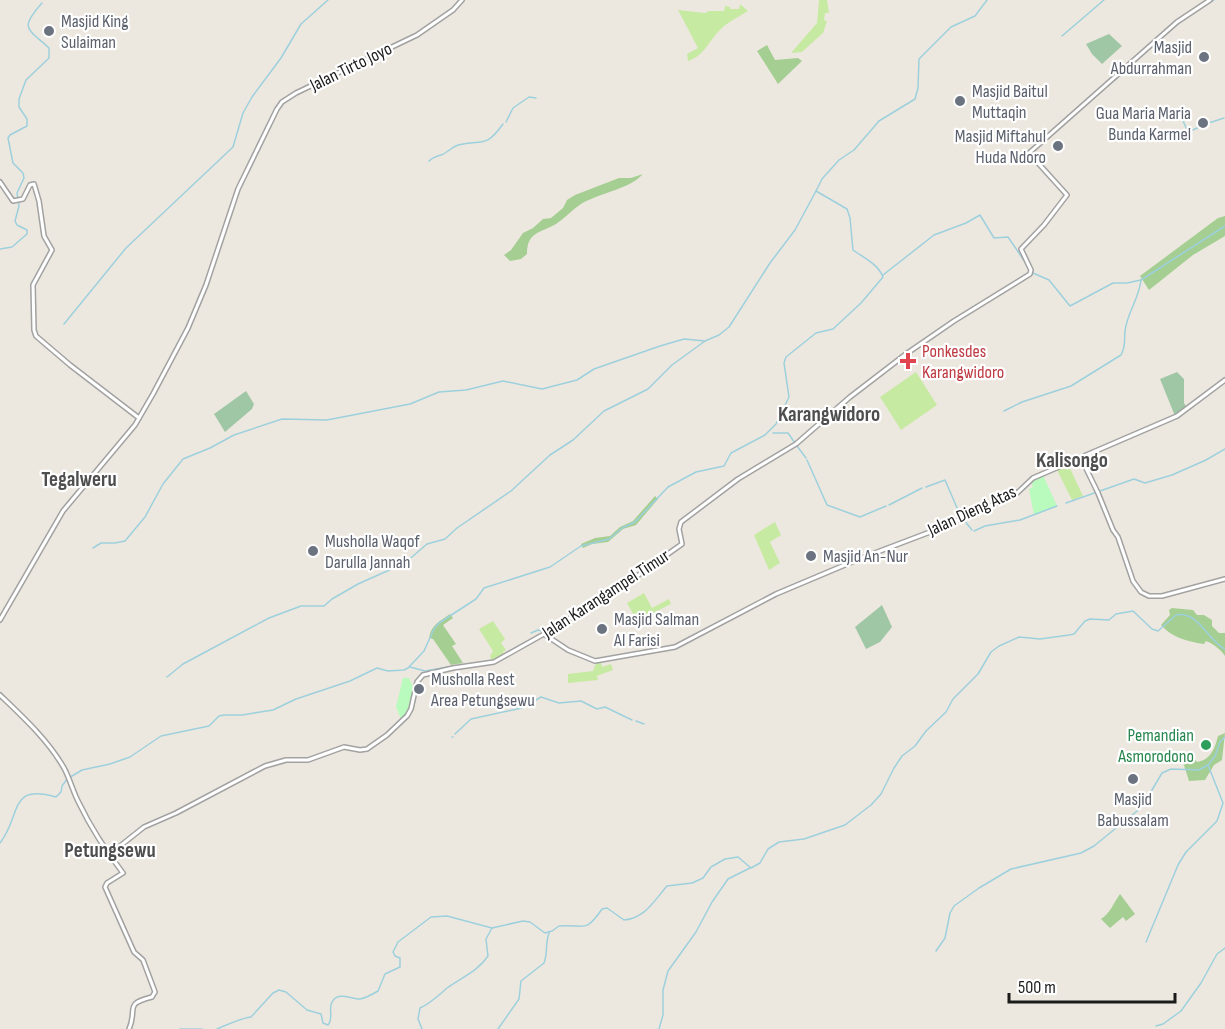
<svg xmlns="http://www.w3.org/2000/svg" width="1225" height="1029" viewBox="0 0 1225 1029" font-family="'Sofia Sans Condensed',sans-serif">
<rect width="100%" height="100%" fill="#ede8df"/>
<g fill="#c7eaa2">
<polygon points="819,0 827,0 829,13 825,13 824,20 827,21 823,33 802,52 791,53 817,23"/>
<path d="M740,4l8,7c-8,5 -18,10 -25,16 -13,11 -18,29 -35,34l-1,-7 11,-6 -20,-38 27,3 4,-2h15l1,-5 5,1v2h9z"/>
<polygon points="916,372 937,405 901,430 880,397"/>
<polygon points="1068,464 1083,496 1072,500 1057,470"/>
<polygon points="775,522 781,535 770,542 780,563 769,570 754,535"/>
<polygon points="644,593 652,608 669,599 671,604 637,621 627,603"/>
<polygon points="493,621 505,639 501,643 506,650 503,652 504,655 492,661 490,656 493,651 479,629"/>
<polygon points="601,662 602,667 611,664 613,670 597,676 598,680 568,683 568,674 593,671 596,663"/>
</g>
<g fill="#a5ce92">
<polygon points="767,45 775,60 798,58 802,61 778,84 757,51"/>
<path d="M643,174c-15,16 -42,18 -62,30 -9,6 -16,14 -25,20 -16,9 -29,8 -29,30l-6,5 -11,2 -6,-6 7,-5 12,-17 10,-5 10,-9 8,-1 12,-10 4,-8 8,-5 44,-17h12z"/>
<polygon points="1225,216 1225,236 1193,255 1149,290 1140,276 1218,218"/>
<polygon points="655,496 658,499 636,525 623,529 608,542 592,544 583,548 581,544 595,538 610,536 620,527 633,521"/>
<path d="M1172,608l21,2 4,5h7l8,5v6l7,7h6v23c-4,-6 -11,-12 -19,-15l-2,3c-14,-2 -32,-6 -43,-19l9,-10 -1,-5z"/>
<path d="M450,614l3,4 -10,7 13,19 -4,2 11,17 -12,2 -18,-26 -4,-1c2,-13 11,-17 21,-24z"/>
<path d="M1225,733l-3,27 -8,5 -9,15 -16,1 -6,-19 10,-5 4,5c14,-2 18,-14 21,-26z"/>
<path d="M1120,894l15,20 -9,7 -3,-4 -13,11 -9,-9c9,-5 13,-17 19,-25z"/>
</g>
<g fill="#a0c7a5">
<polygon points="1109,34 1122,46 1102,64 1092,54 1086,44"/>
<polygon points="1177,372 1184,379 1184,403 1187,408 1175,416 1160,379"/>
<polygon points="246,391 254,404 252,409 225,432 214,414"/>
<polygon points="882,605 892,627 880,642 866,649 855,627"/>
</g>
<g fill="#b8fbbc">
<polygon points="1043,475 1057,506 1034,515 1029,489 1033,487 1031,481"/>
<polygon points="403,678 409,678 414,689 410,707 401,719 396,707"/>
</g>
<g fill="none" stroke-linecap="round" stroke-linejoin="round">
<g stroke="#9dd0dd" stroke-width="1.5">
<polyline points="1212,1 1214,0"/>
<polyline points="1062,36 1104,0"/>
<polyline points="1143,54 1179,23 1200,9"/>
<polyline points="1115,80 1123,72"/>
<polyline points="1190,118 1183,121 1188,132 1211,122"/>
<polyline points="506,122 513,108 529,97 536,98"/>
<polyline points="1212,122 1224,118"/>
<path d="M429,161c5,-5 7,-4 12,-6 6,-2 11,-8 17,-10 25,-6 27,4 45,-21"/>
<path d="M0,249l12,-2 15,-13v-4l-10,-5 -2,-4 4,-15 -2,-13 7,-15 -1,-5 -10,-10 -5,-25 2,-3 17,-9v-7l-8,-12v-8l7,-19 23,-22v-10c-22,-20 -30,-19 -7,-45"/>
<polyline points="1026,264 1030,271"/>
<polyline points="1033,273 1049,280 1070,306 1113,283 1127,283 1141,280"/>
<polyline points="883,275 934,235 966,223 980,215 994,238 1008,237 1025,262"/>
<polyline points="64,324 126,248 233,147 243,113 252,97 281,58 301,24 328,0"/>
<path d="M1004,411l18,-9 49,-16 50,-31c5,-9 3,-14 4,-24 2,-18 14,-32 16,-51l84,-54"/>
<polyline points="773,433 788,433 795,443"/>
<polyline points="797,446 806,458"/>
<polyline points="807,460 827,505 860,517 886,506"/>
<polyline points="926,487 945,480 961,517"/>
<polyline points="1066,503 1134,479 1145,483 1172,475 1206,460 1225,449"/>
<polyline points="889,505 922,488"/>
<polyline points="964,520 972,530"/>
<polyline points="974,531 985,526 1020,520 1057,506"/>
<polyline points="93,548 101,543 115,543 125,541 145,517 163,484 183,459 210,448 234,435 282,419 327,420 410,404 439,392 466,390 503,381 542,389 577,380 594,369 660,346 684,339 705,341 719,335 729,327 770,263 795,230 816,191"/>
<polyline points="531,633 538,630 544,632"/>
<polyline points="410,667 425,671 448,667"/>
<polyline points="167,677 183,664 269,618 301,606 324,606 332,599 358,584 405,563 427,544 445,539 457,528 511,491 550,455 573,440 604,411 648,389 672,365 705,341"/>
<polyline points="526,706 541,697 559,703 581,701 597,709 605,707 632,720"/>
<polyline points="636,721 644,724"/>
<polyline points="455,734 471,719 522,708"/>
<polyline points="452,737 453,737"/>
<path d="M0,843c22,-28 8,-60 56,-46l5,-5 1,-6 5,-7 15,-9 28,-6 20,-7 31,-21 48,-10 10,-10 5,-1h18l31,-5 23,-11 54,-18 27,-13 11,3 16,-1 4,-2 16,-17 10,-22 5,-6 37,-24 8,-11 66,-21 31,-21 28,-7 13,-11 13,-6 33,-35 28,-15 28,-6 7,-13 34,-18 11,-11 13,-27 -5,-34 2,-6 30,-24 17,-4 28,-26 22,-26c-5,-13 -19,-19 -30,-27l-3,-32 -3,-9 -31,-18 6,-12 17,-19 15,-10 25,-29 36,-22 3,-11 1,-29 32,-32 24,-11 12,-16"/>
<polyline points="1146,942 1178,865 1186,852 1217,821 1223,803 1208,765"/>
<polyline points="936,951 945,938 950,913 954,906 979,888 1011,869 1081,853 1094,846 1142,807 1162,773 1171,769 1199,770 1208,765 1215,756 1220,742 1225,737"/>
<polyline points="1156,1026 1163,1024 1181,1011 1201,983 1217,954 1225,948"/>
<polyline points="180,1029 202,1029"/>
<path d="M217,1029c9,-4 25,-11 34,-12l22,-24 6,-3 7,2 21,18 14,4 2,9 5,2c6,-7 0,-16 4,-23 6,-11 19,-3 28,-3 6,-1 13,-5 18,-8l7,-17 15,-7v-9l-5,-2 -2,-4 5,-10 33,-25 16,-1 45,12"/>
<path d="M422,1029l-4,-10 2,-11c11,-5 18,-12 27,-20 15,-11 30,-16 41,-32l-2,-17 6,-11 31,-7 7,1 15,11 7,-2 7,-5c26,-2 26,8 43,-17l5,-1 17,12c21,-2 30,-19 43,-34l25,-3 11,-5 8,-11 14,-8 13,-2 13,11 9,-5 8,-14 11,-7 25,-3 41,-14 26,-20 10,-11 13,-26 8,-12 13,-10 11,-15 20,-19 7,-13 25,-25 13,-22 8,-6 20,-9 21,2 29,-4 5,-1 11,-13 5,-2 19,1 7,-6 17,-3 19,18 6,2 18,-16c22,-5 32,26 49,34"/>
<path d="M498,1029l21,-30 2,-18 23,-18c4,-10 1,-20 5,-30"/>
<polyline points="659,1029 663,1015 663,990 668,971 696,932 712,902 728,879 750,868"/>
</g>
<defs>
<g id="tertiary">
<polyline points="0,182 13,201 23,199 30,185 34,184 39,201 44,236 52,250 33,285 34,330 36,336 70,365 139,418"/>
<polyline points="1081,458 1098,493 1113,530 1118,537 1133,581 1141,592 1149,596 1162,596 1225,579"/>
<polyline points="0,620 63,511 135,425 153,394 188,328 206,285 238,189 277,109 282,102 296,93 417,35 453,10 462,0"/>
<polyline points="544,634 568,650 595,661 675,647 776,594 859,559 938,529 1015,495 1033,478 1177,416 1225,380"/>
<path d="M0,695c23,22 48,45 64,73 6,11 9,24 15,35 12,25 27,48 44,70l-16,10 -2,4 29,65 9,8 12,32 -3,5c-29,7 -14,12 -23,32"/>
<polyline points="110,854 144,827 176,813 265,766 286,760 308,760 344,747 360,750 367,749 387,735 407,716 411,709 417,682 423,675 453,668 494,662 544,634 630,581 682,544 679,529 681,522 738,479 796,444 850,397 906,354 954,321 1030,274 1031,270 1021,249 1044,225 1067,195 1029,153 1177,22 1210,0"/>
</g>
</defs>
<use href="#tertiary" stroke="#a2a2a2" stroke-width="6"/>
<use href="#tertiary" stroke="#fff" stroke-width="3"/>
</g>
<g fill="#6b7280" stroke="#fff" stroke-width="2">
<circle cx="49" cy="31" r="6"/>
<circle cx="1204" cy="57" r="6"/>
<circle cx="960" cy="101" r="6"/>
<circle cx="1203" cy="123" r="6"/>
<circle cx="1058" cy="146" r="6"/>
<circle cx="313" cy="551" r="6"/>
<circle cx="811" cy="556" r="6"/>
<circle cx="602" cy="629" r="6"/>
<circle cx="419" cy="689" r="6"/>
<circle cx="1133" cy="779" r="6"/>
</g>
<path fill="#e0444e" stroke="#fff" stroke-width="2" d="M905 352h6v6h6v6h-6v6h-6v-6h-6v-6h6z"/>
<circle fill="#2e9e5b" stroke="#fff" stroke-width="2" cx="1206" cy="745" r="6"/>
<g text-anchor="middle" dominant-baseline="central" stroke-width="4.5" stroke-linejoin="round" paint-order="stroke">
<g font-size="18" fill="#5b616d" stroke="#fff" text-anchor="start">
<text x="61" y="21">Masjid King<tspan x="61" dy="21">Sulaiman</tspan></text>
<text x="1192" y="47" text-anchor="end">Masjid<tspan x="1192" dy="21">Abdurrahman</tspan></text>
<text x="972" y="91">Masjid Baitul<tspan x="972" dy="21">Muttaqin</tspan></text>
<text x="1191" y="113" text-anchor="end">Gua Maria Maria<tspan x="1191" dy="21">Bunda Karmel</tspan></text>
<text x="1046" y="136" text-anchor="end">Masjid Miftahul<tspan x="1046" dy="21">Huda Ndoro</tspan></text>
<text x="325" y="541">Musholla Waqof<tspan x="325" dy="21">Darulla Jannah</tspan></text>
<text x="823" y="556">Masjid An-Nur</text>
<text x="614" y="619">Masjid Salman<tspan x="614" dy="21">Al Farisi</tspan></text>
<text x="431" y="679">Musholla Rest<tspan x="431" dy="21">Area Petungsewu</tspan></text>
<text x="1133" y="799" text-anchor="middle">Masjid<tspan x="1133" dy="21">Babussalam</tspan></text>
</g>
<g font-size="18" fill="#1b1b1b" stroke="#fff">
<text transform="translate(351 67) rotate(-26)">Jalan Tirto Joyo</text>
<text transform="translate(972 511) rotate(-25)">Jalan Dieng Atas</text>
<text transform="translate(606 594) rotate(-33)">Jalan Karangampel Timur</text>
</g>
<g font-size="18" fill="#be3a42" stroke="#fff" text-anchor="start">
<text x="922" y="351">Ponkesdes<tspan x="922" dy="21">Karangwidoro</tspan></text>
</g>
<g font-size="18" fill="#27864d" stroke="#fff" text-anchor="end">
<text x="1194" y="735">Pemandian<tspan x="1194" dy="21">Asmorodono</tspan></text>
</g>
<g font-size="21" font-weight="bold" fill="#4e4e4e" stroke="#fff">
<text x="829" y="414">Karangwidoro</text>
<text x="1072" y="460">Kalisongo</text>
<text x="79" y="479">Tegalweru</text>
<text x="110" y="850">Petungsewu</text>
</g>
</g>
<path d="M1009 993v9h166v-9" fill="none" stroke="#1b1b1b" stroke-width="3"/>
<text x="1018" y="993" font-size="18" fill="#1b1b1b" stroke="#ffffff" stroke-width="4.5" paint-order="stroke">500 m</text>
</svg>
